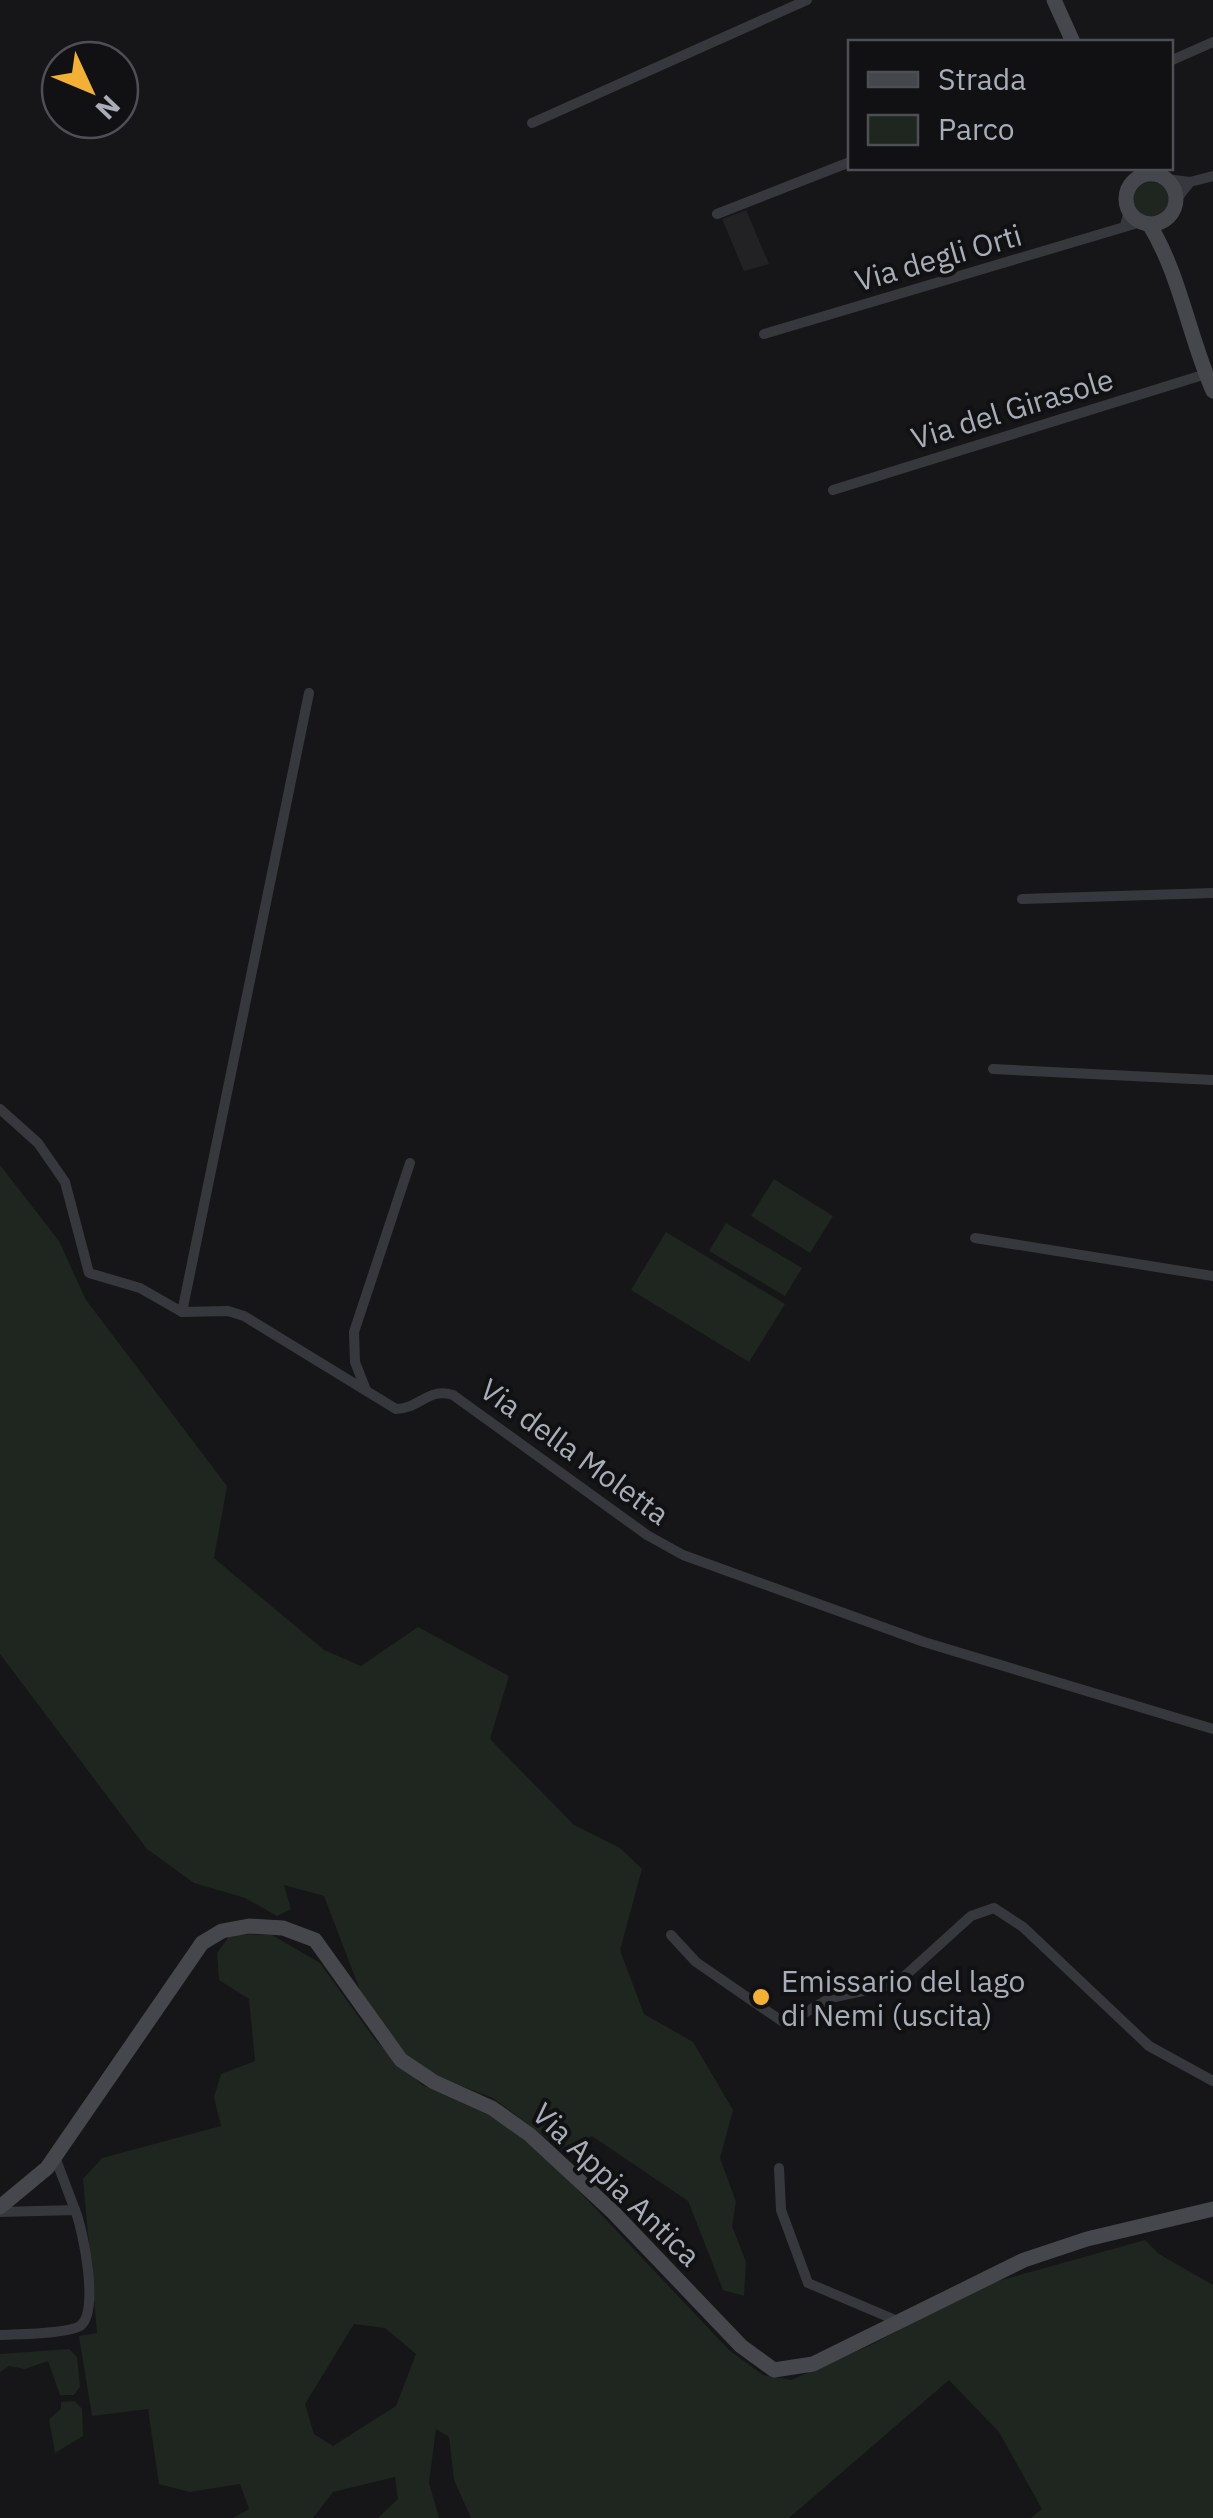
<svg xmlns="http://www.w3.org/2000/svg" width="1213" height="2518" viewBox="0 0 1213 2518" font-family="'IBM Plex Sans',sans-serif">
<rect width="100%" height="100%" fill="#161618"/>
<polygon fill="#222225" points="746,210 769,264 744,271 722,219"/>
<g fill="#1e261f" fill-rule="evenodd">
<circle cx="1151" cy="200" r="18"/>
<polygon points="0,1165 59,1241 86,1300 227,1486 214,1558 324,1650 361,1666 418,1627 509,1676 490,1739 574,1825 620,1848 642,1869 620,1950 644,2014 693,2042 733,2110 720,2158 736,2202 732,2226 746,2262 744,2296 723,2290 688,2201 592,2136 564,2151 493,2098 433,2075 408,2057 363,1998 324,1896 284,1885 291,1909 277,1916 245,1898 194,1883 147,1849 0,1654"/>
<polygon points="774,1179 833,1216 810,1253 751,1216"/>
<polygon points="726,1223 802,1268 785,1296 709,1251"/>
<polygon points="666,1232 785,1304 749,1362 631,1290"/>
<path d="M231,1934l41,1 48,28 56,78 46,44 59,23 63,46 185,196 34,25 28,5 82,-36 107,-58 165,-46 14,14 54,31v233h-182l11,-9 -43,-77 -50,-52 -160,138h-318l-17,-38 -5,-43 -13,-8 -7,54 10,35h-61l20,-19 -3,-22 -62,15 -20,26h-80l16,-9 -9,-25 -50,8 -31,-8 -11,-75 -56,7 -13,-80 18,-3 -14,-154 19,-21 119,-32 -7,-29 7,-23 34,-13 -6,-62 -30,-19 -2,-27zM354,2324l31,4 31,26 -20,52 -63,40 -19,-12 -9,-30z"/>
<polygon points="69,2349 77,2357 80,2387 74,2395 60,2395 48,2361 25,2369 9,2366 0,2372 0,2354"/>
<polygon points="75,2401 82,2409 83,2436 55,2453 49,2419 61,2409 61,2402"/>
</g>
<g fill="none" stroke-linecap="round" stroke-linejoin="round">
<g stroke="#37383d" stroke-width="10">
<polyline points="1170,61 1213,42"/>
<polyline points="532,123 807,0"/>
<polyline points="1166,179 1190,182 1213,176"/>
<polyline points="1176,200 1190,182"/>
<polyline points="717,214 850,162"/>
<polyline points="1125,225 1129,211"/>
<polyline points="764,334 1141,222"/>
<polyline points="833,490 1206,374"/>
<path d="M309,693l-127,619 46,-1 16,5 152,93c23,0 32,-22 57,-14l194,140 36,20 241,87 289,87"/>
<polyline points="1022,899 1213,893"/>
<polyline points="993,1069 1213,1080"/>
<polyline points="0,1109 38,1143 65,1182 89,1273 140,1288 182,1312"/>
<polyline points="975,1238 1213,1276"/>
<polyline points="366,1390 355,1362 354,1332 410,1163"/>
<polyline points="671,1935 696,1962 786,2024 830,1998 896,1984 971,1916 994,1908 1023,1927 1149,2046 1213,2081"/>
<polyline points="55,2157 75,2210"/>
<polyline points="779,2168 781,2210 808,2283 900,2322"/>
<path d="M0,2212l75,-2c8,19 25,103 5,116 -14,8 -62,8 -80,9"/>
</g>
<g stroke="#45474d" stroke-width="15">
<polyline points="1054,0 1073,42"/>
<circle cx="1151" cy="199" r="25"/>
<path d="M1149,224c31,50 40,113 64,167"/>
<polyline points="0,2207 47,2168 202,1943 222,1931 249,1926 283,1928 315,1940 401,2060 434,2082 492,2108 530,2135 613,2212 741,2346 774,2370 813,2364 1024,2260 1087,2239 1213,2209"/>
</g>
</g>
<circle fill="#f2b134" stroke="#111113" stroke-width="4" cx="761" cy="1997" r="10"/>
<g text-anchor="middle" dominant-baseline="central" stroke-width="8" stroke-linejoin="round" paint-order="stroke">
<g font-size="30" fill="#a8adb8" stroke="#111113">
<text transform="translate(938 257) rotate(-16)">Via degli Orti</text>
<text transform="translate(1012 408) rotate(-17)">Via del Girasole</text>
<text transform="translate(575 1451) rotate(36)">Via della Moletta</text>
<text transform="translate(617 2184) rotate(44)">Via Appia Antica</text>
</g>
<g font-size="30" fill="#a8adb8" stroke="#111113" text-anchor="start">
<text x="781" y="1980">Emissario del lago<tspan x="781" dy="34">di Nemi (uscita)</tspan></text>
</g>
</g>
<rect x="848" y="40" width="325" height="130" fill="#111113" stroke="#4d4f55" stroke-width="2.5"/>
<rect x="868" y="72" width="50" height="15" fill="#45474d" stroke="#4d4f55" stroke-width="2.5"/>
<text x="938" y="90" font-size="30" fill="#a8adb8">Strada</text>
<rect x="868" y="115" width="50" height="30" fill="#1e261f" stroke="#4d4f55" stroke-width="2.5"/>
<text x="938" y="140" font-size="30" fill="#a8adb8">Parco</text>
<g transform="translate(90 90) rotate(134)"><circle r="48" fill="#111113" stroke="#4d4f55" stroke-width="2.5"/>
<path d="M0-8L18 38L0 25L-18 38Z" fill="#f2b134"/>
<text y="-15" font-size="28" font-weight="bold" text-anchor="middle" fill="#a8adb8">N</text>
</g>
</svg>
